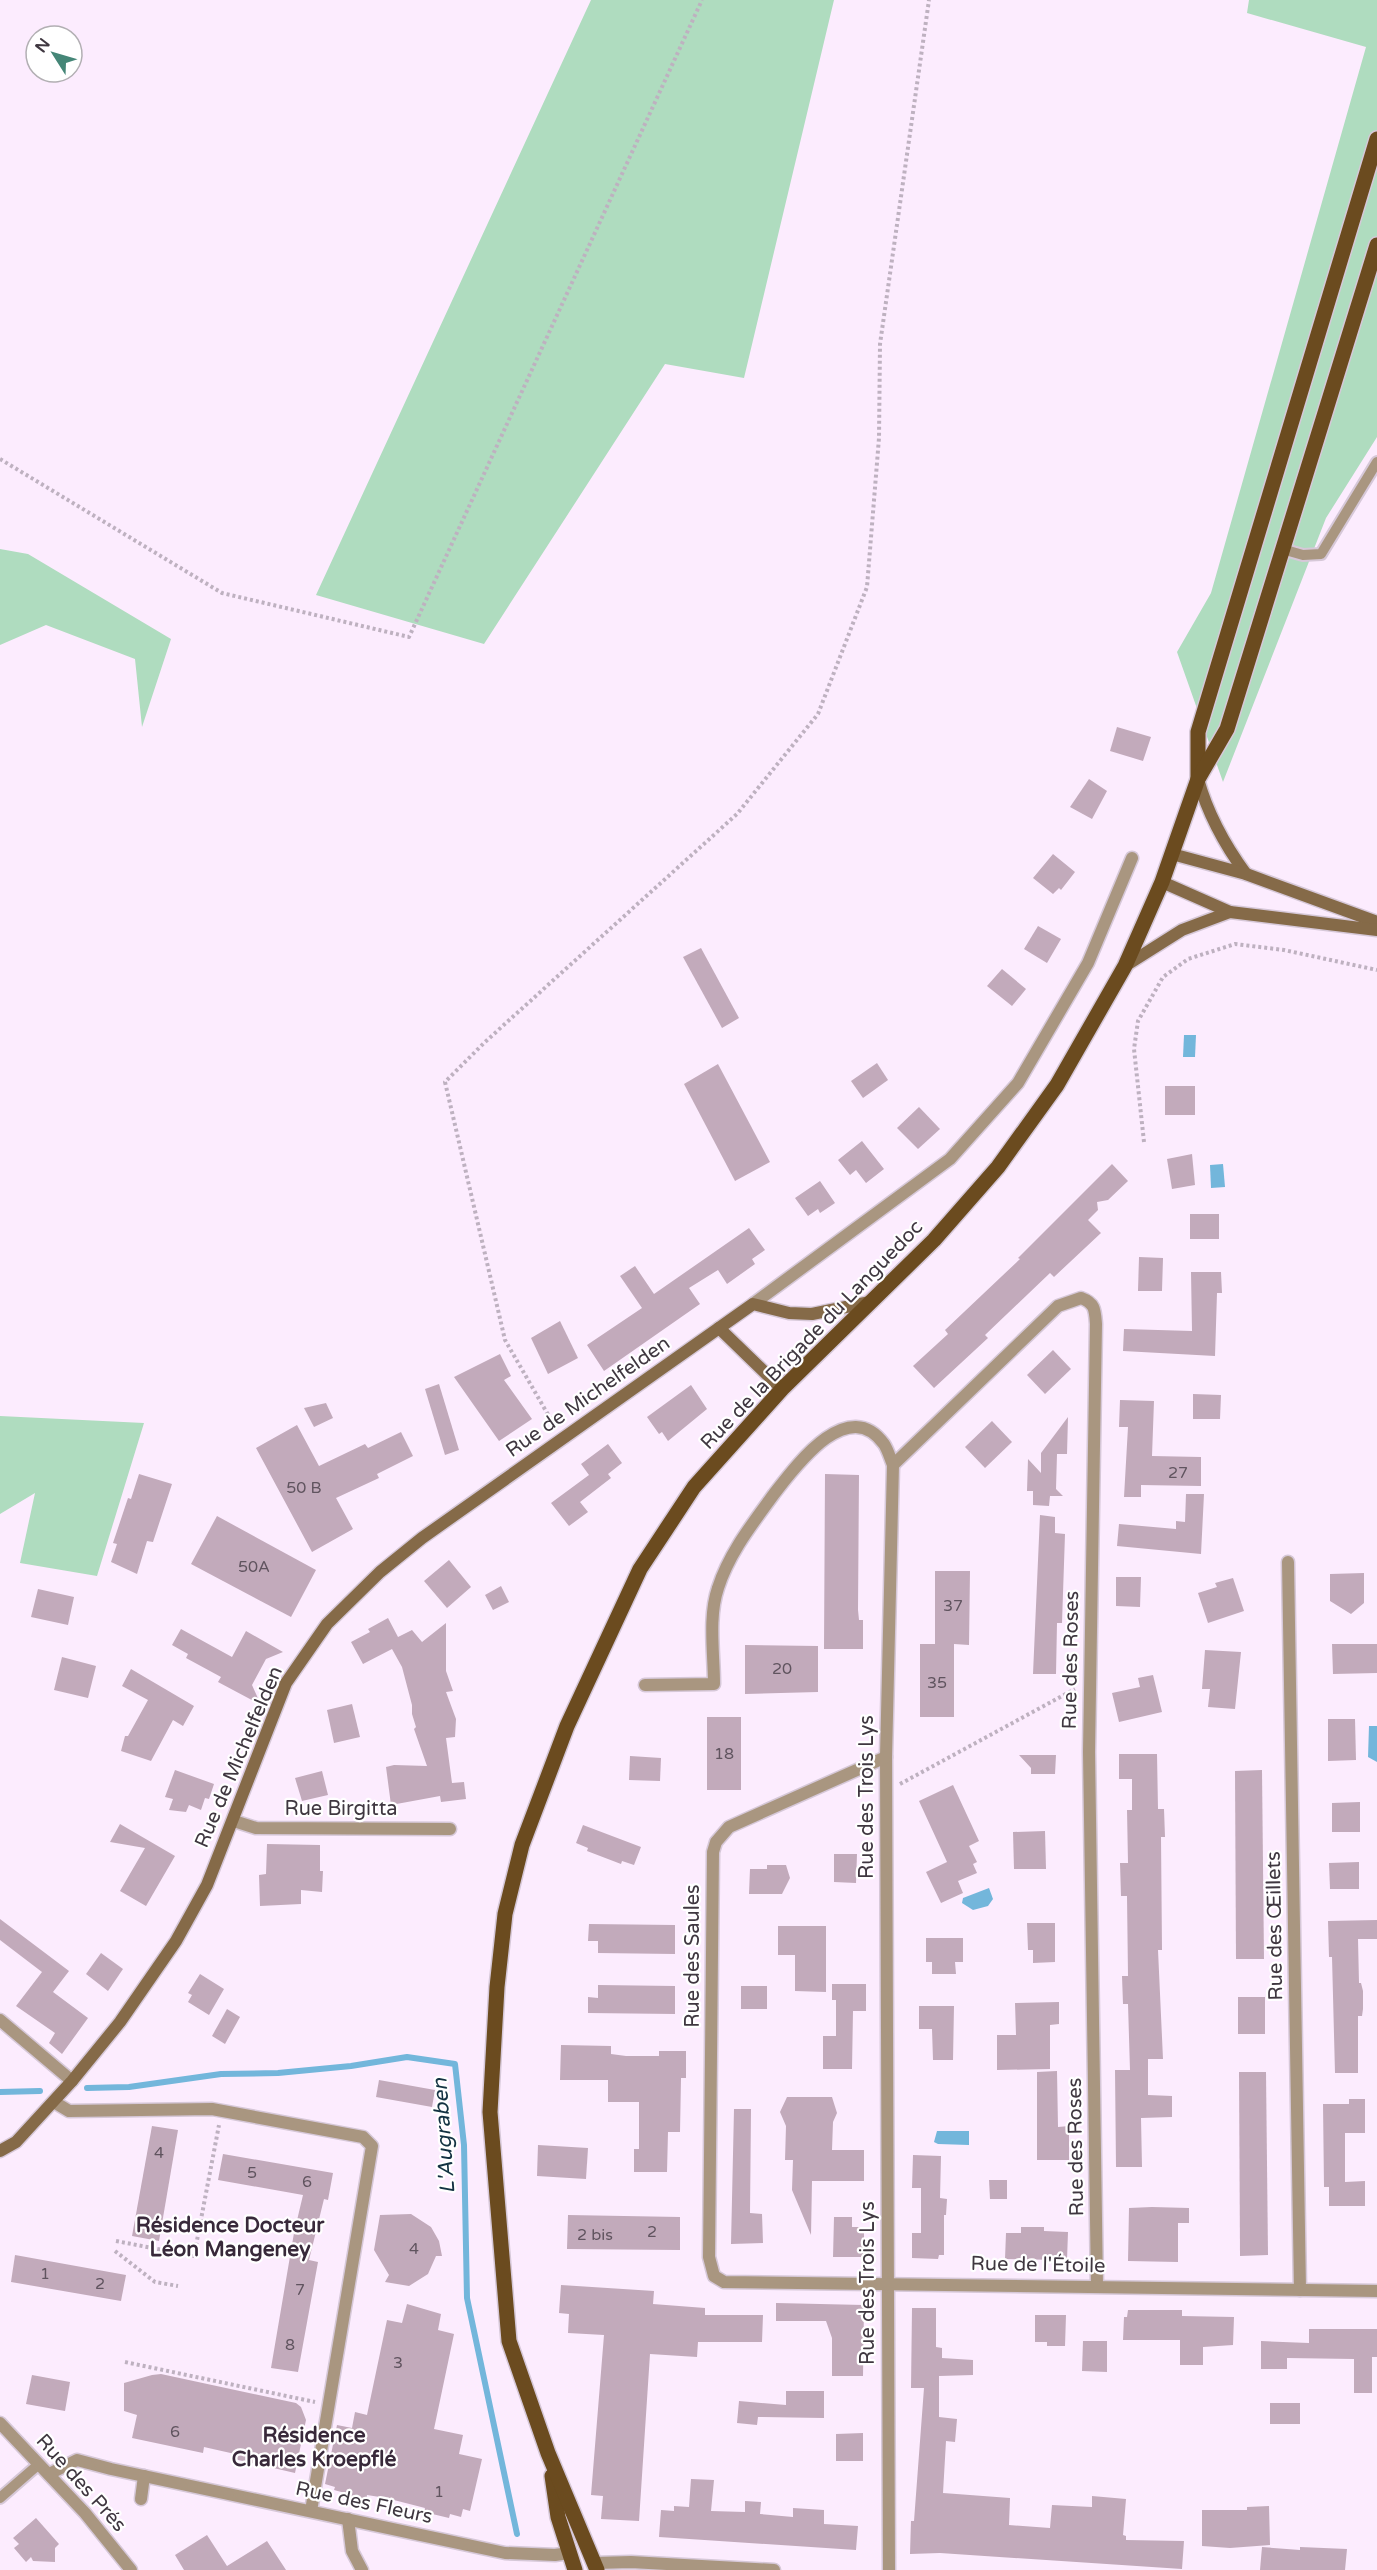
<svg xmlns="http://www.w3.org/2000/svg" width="1377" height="2570" viewBox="0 0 1377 2570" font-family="'Varela Round',sans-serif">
<rect width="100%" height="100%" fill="#fcecfe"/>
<g fill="#afdcbf">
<polygon points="591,0 834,0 744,378 665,364 484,644 316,595"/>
<polygon points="1249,0 1377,0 1377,437 1326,518 1223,782 1177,652 1211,593 1366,47 1247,13"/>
<polygon points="0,549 28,554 171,639 142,727 135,659 46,625 0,645"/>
<polygon points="0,1416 144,1423 97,1576 20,1563 35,1493 0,1514"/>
</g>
<g fill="#73b6db">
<polygon points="1184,1035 1196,1035 1195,1057 1183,1057"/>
<polygon points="1223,1164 1225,1187 1211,1188 1210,1165"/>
<polygon points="1369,1726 1377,1726 1377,1762 1368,1757"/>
<polygon points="989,1888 993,1899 988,1906 973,1910 962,1903 963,1898"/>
<polygon points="937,2131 969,2131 969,2145 938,2144 934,2142"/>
</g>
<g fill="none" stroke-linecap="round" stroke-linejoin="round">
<g stroke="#73b6db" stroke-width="6">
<polyline points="87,2088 129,2087 221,2074 278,2073 351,2066 407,2057 455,2064 464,2145 467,2298 517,2534"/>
<polyline points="0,2092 40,2091"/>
</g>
</g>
<g fill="#c2aabb">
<polygon points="1117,727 1151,737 1143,761 1110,751"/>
<polygon points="1089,779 1107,791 1092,819 1070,807"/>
<polygon points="1053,854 1075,872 1061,890 1059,888 1053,894 1033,878"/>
<polygon points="1038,926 1061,939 1047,963 1024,949"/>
<polygon points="701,948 739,1018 722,1028 683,957"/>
<polygon points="1002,969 1026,989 1012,1006 987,986"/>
<polygon points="877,1063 888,1080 863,1098 851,1081"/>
<polygon points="718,1064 770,1162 735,1181 684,1084"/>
<rect x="1165" y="1086" width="30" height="29"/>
<polygon points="919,1107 940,1129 918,1149 897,1128"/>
<polygon points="862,1141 884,1169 866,1183 856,1170 850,1175 838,1160"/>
<polygon points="1192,1154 1195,1185 1172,1189 1167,1159"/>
<polygon points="1112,1164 1128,1181 1108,1200 1097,1202 1098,1210 1088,1220 1101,1233 1054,1277 1050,1273 985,1335 988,1338 934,1388 913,1366 948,1334 945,1330 1020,1259 1018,1258"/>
<polygon points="820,1181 835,1203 820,1213 818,1209 808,1216 795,1198"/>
<rect x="1190" y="1214" width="29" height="25"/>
<polygon points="749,1228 765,1250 752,1259 755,1264 727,1284 718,1270 689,1288 700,1304 604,1371 587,1345 642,1308 620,1276 635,1266 654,1294"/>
<polygon points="1139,1257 1163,1258 1162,1291 1138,1291"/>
<polygon points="1191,1272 1221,1272 1222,1293 1217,1293 1215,1356 1123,1351 1124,1329 1192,1331"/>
<polygon points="560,1321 578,1358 548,1374 531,1338"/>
<polygon points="1053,1350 1071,1369 1045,1394 1027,1375"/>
<polygon points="500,1354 511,1376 504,1380 532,1419 499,1441 454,1377"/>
<polygon points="439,1384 459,1450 445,1455 425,1389"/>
<polygon points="691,1385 707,1409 668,1441 662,1432 659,1434 647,1417"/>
<polygon points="1193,1394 1221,1395 1220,1419 1193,1419"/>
<polygon points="1120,1400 1154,1401 1152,1456 1201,1457 1201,1486 1141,1485 1141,1497 1124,1497 1128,1427 1119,1427"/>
<polygon points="326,1403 333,1418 314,1427 304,1408"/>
<polygon points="1068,1417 1067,1454 1057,1454 1056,1489 1063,1496 1050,1496 1049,1506 1033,1505 1033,1491 1027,1491 1028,1459 1041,1473 1041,1453"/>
<polygon points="992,1421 1012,1442 985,1468 965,1447"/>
<polygon points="297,1425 319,1466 365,1444 368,1448 401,1432 413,1456 377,1474 379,1478 336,1498 353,1529 312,1552 256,1448"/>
<polygon points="608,1444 622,1463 608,1474 611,1478 580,1502 588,1512 569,1526 551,1503 589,1475 581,1464"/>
<polygon points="139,1474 172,1484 153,1542 147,1541 137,1574 111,1562 117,1544 113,1543 128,1498 131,1499"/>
<polygon points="825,1474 859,1475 858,1610 859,1620 863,1620 863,1649 824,1649"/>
<polygon points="1186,1494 1204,1494 1201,1554 1117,1546 1119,1524 1176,1529 1176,1521 1185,1522"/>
<polygon points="1040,1515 1055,1517 1055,1533 1065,1534 1062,1623 1057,1623 1056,1674 1033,1674"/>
<polygon points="217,1516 316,1570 291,1617 191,1564"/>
<polygon points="449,1560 471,1587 447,1608 424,1581"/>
<polygon points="935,1571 970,1571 969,1645 954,1644 954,1717 920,1717 920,1644 935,1644"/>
<polygon points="1364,1573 1364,1603 1351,1614 1330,1601 1330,1574"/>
<polygon points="1116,1577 1141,1577 1140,1607 1116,1606"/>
<polygon points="1233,1578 1244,1611 1208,1623 1198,1593 1217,1587 1215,1583"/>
<polygon points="501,1586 509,1602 493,1610 485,1595"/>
<polygon points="38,1589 74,1597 68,1625 31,1617"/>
<polygon points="388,1618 398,1637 412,1630 422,1642 446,1623 446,1671 453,1691 446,1692 456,1719 455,1737 446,1738 452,1783 464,1782 466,1799 441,1802 440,1796 391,1805 386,1767 394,1765 427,1766 414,1729 416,1727 412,1714 412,1705 402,1667 392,1649 363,1664 351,1642 370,1632 368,1629"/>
<polygon points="181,1629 232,1657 246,1631 283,1652 266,1659 252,1685 261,1705 218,1682 221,1677 186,1658 188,1654 172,1645"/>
<polygon points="1332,1644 1377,1644 1377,1673 1333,1674"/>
<polygon points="745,1645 818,1646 818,1692 745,1694"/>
<polygon points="1205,1650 1241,1652 1235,1709 1208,1707 1210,1689 1202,1689"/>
<polygon points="62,1657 96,1666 88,1698 54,1690"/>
<polygon points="131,1669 194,1706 183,1726 173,1720 151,1761 121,1751 125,1736 128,1736 148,1700 122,1686"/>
<polygon points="1153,1675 1162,1712 1119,1722 1112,1693 1140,1687 1138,1678"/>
<polygon points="352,1704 360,1737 334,1743 327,1710"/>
<rect x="707" y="1717" width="34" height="73"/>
<polygon points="1328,1719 1355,1719 1356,1760 1328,1761"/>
<polygon points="1119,1754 1157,1754 1158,1809 1164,1809 1165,1837 1161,1837 1162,1950 1158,1950 1163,2059 1148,2059 1148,2095 1172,2096 1172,2117 1141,2118 1142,2167 1116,2167 1115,2070 1130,2070 1128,2004 1123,2004 1122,1976 1128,1976 1127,1896 1121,1896 1120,1863 1128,1863 1127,1810 1132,1810 1132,1779 1119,1779"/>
<polygon points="1019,1755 1056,1755 1055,1774 1031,1774 1031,1768"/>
<polygon points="630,1756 661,1758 660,1781 629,1780"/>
<polygon points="175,1770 214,1784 209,1799 205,1798 201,1810 189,1805 186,1812 169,1810 173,1799 165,1797"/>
<polygon points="1262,1770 1264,1959 1236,1959 1235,1771"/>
<polygon points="322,1771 328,1795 302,1801 295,1778"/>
<polygon points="953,1785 979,1841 969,1846 977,1862 973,1864 977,1873 958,1881 963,1893 941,1903 926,1872 947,1862 919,1801"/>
<polygon points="1360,1802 1360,1832 1332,1832 1332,1803"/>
<polygon points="120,1824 175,1856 146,1906 120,1891 145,1848 110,1842"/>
<polygon points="583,1825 641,1847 634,1865 622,1861 621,1864 587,1851 588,1848 576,1843"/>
<polygon points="1045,1831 1046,1869 1014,1869 1013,1832"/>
<polygon points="267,1844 320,1845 320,1871 323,1871 322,1892 301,1890 301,1904 260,1906 259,1875 266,1874"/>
<polygon points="834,1854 857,1854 856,1883 834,1882"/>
<polygon points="1359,1862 1359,1889 1330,1889 1329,1863"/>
<polygon points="767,1865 786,1865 790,1878 782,1894 749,1894 750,1869 767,1869"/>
<polygon points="0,1919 69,1971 53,1992 88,2018 62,2054 49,2043 55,2033 16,2006 42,1972 0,1940"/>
<polygon points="1377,1920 1377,1939 1358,1939 1359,1983 1361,1983 1363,1991 1363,2009 1362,2016 1358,2016 1358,2073 1335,2073 1332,1957 1329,1957 1328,1921"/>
<polygon points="1027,1923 1055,1923 1055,1962 1033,1963 1033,1950 1028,1950"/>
<polygon points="589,1924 675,1925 675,1954 598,1953 598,1941 588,1941"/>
<polygon points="778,1926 826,1926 826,1992 795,1991 795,1955 778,1955"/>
<polygon points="926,1938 963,1938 963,1962 955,1962 956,1974 932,1974 932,1962 926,1962"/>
<polygon points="101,1953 123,1969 108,1991 86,1974"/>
<polygon points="200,1974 224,1989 209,2015 188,2002 192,1995 188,1993"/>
<polygon points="832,1984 866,1984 866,2011 853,2011 852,2069 823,2069 823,2036 836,2036 836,2000 832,2000"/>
<polygon points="598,1985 675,1986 675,2014 588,2013 588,1997 598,1998"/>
<rect x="741" y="1986" width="26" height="23"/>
<rect x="1238" y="1997" width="27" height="37"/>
<polygon points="1059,2002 1059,2024 1050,2025 1050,2069 997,2070 997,2035 1016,2035 1015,2003"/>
<polygon points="919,2006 954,2006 953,2060 933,2060 932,2029 919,2029"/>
<polygon points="227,2009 240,2017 225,2044 212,2036"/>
<polygon points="561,2045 611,2046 611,2054 626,2056 659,2056 659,2051 686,2051 686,2078 681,2078 680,2132 668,2132 667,2172 634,2172 634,2149 639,2149 639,2102 608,2102 608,2080 560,2080"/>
<polygon points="1057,2071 1058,2127 1069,2126 1069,2160 1037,2160 1037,2072"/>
<polygon points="1239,2072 1266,2072 1268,2255 1240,2256"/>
<polygon points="379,2080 435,2090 432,2107 376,2097"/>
<polygon points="787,2097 832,2097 837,2113 833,2122 832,2150 864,2150 864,2181 812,2181 811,2235 792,2190 793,2160 785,2160 786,2126 780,2112"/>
<polygon points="1349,2099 1365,2099 1365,2133 1345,2133 1345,2182 1365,2181 1365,2206 1329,2206 1329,2187 1324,2187 1323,2104 1349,2104"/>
<polygon points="734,2109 751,2109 750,2213 762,2214 763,2243 731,2244"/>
<polygon points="152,2126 178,2130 159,2241 132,2236"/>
<polygon points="538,2145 588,2148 586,2179 537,2176"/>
<polygon points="223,2154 333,2173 328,2200 324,2199 309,2260 318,2262 298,2372 271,2368 294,2233 303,2195 218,2180"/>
<polygon points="913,2155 941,2156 940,2198 947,2199 946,2215 944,2215 944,2255 939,2255 938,2259 912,2258 912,2233 921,2233 921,2188 912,2188"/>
<polygon points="989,2180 1007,2180 1007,2199 990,2199"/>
<polygon points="1152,2207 1189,2208 1189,2223 1178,2223 1178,2262 1128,2261 1129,2208"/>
<polygon points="411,2214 431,2227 439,2241 442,2256 436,2256 428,2274 409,2286 385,2282 389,2275 374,2250 380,2215"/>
<polygon points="568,2215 680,2217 680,2250 567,2249"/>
<polygon points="834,2217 852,2217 852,2227 864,2227 864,2257 833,2257"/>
<polygon points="1021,2227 1044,2227 1044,2231 1068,2232 1067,2260 1005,2259 1006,2233 1021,2233"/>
<polygon points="15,2255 126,2275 121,2301 11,2282"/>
<polygon points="561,2285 654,2291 653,2304 705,2308 705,2315 763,2315 762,2342 698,2342 697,2357 650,2354 639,2521 601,2519 603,2496 591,2495 604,2335 568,2333 569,2314 559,2313"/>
<polygon points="776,2303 864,2305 863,2376 832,2376 832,2338 826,2321 776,2321"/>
<polygon points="407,2304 441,2314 438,2330 454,2334 434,2429 463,2435 459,2454 482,2459 470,2511 463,2509 461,2517 450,2514 449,2518 424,2512 425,2508 386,2498 367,2495 366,2501 344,2496 345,2493 334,2490 335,2487 325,2484 337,2425 352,2428 355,2412 367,2415 387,2320 402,2323"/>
<polygon points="912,2308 936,2308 936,2347 942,2348 942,2358 973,2360 973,2375 939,2376 939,2417 957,2419 955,2442 946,2441 943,2493 1010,2498 1009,2525 1050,2528 1052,2505 1092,2507 1092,2496 1126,2499 1123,2535 1126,2536 1126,2540 1184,2541 1182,2569 940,2553 910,2554 911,2521 914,2521 924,2388 911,2388"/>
<polygon points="1128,2310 1182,2310 1182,2316 1234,2317 1233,2345 1203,2347 1203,2365 1180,2365 1180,2340 1123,2340 1124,2317 1127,2317"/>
<polygon points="1035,2315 1066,2315 1065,2346 1047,2346 1047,2342 1035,2342"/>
<polygon points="1309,2329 1377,2329 1377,2357 1372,2357 1372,2393 1354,2393 1354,2359 1287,2358 1287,2369 1261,2369 1261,2341 1309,2343"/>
<polygon points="1083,2341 1107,2341 1107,2372 1082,2371"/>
<polygon points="161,2374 296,2403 301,2407 306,2420 295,2473 234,2459 235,2454 204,2447 203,2453 132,2438 137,2415 124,2411 124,2383 152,2375"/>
<polygon points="32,2375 70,2382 65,2411 26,2404"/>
<polygon points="786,2391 824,2391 824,2418 758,2417 757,2425 737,2423 739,2401 786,2405"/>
<rect x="1270" y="2403" width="30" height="21"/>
<polygon points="863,2433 863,2461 836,2461 836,2434"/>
<polygon points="691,2479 714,2480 711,2511 745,2512 745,2501 761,2502 760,2514 793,2517 793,2508 824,2510 824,2524 858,2526 856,2550 659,2537 661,2510 674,2511 674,2506 689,2507"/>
<polygon points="1269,2506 1270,2545 1230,2548 1202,2546 1202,2510 1247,2510 1247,2507"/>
<polygon points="36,2518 59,2544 55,2548 55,2562 33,2561 31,2557 26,2562 14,2548 19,2544 13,2538"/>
<polygon points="207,2535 227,2566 267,2541 286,2570 184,2570 175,2555"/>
<polygon points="1262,2547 1300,2550 1300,2547 1347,2549 1345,2570 1260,2570"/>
</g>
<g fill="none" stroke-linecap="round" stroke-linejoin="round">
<defs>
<g id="lane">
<polyline points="1282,549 1303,555 1321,554 1377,462"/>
<polyline points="0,2498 39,2464"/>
</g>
<g id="street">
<polyline points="753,1304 950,1159 1018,1083 1088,963 1132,858"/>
<path d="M893,1465l165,-159 23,-8c14,5 14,12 15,26l-7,428 8,533"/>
<polyline points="1288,1562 1300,2290"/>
<path d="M645,1685l69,-1c0,-30 -6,-67 4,-96 11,-35 35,-65 56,-94 21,-27 74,-100 110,-50 4,6 6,14 9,21l-7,292 3,813"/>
<polyline points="886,1757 729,1827 716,1842 713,1852 709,2257 714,2276 724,2282 1377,2291"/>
<polyline points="234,1821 256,1828 450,1829"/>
<polyline points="0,2020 72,2081"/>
<polyline points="54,2102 69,2111 212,2109 363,2137 372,2146 311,2511"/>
<polyline points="0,2423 85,2513 131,2570"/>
<polyline points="49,2474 77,2460 111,2469 505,2553 555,2555 569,2553"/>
<polyline points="141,2499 144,2476"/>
<polyline points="348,2519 352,2551 362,2570"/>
<polyline points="595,2563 631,2562 774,2570"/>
</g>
<g id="secondary">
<path d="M1198,779c10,36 26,65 48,95"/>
<polyline points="1172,854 1246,874 1377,922"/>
<polyline points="1162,882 1230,912 1377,930"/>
<polyline points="1125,966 1182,930 1230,912"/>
<polyline points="719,1328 782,1389"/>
<polyline points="0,2151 16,2142 72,2081 120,2022 176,1941 207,1885 286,1683 327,1624 380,1572 422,1538 753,1304 789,1313 812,1314 870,1302"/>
</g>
<g id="primary">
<polyline points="1198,779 1198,732 1377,139"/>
<polyline points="552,2476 558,2517 575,2570"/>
<polyline points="597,2570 548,2453 509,2341 490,2112 497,1987 505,1914 522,1845 567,1726 640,1569 694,1487 782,1389 934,1240 998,1167 1057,1085 1125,966 1162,882 1198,779 1227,729 1377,245"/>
</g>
</defs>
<use href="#lane" stroke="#d6c8d8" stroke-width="14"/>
<use href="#street" stroke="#d6c8d8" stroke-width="15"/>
<use href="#secondary" stroke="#d6c8d8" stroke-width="15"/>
<use href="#primary" stroke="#d6c8d8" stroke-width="18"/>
<g stroke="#beb1c0" stroke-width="4" stroke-dasharray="3 3" stroke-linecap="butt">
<polyline points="0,459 222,593 409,637 702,0"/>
<polyline points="1144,1142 1134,1049 1138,1021 1163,977 1188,959 1235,944 1284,950 1377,970"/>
<polyline points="554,1425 505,1340 445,1082 485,1042 737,814 818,714 867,587 879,438 880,344 929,0"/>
<polyline points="900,1784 1075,1689"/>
<polyline points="116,2241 194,2256 219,2125"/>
<polyline points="115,2251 155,2282 178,2286"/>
<polyline points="125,2362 315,2402"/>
</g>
<use href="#lane" stroke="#a99680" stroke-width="10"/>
<use href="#street" stroke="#a99680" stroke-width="12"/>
<use href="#secondary" stroke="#856a48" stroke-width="12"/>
<use href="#primary" stroke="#6b4b1f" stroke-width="15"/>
</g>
<g text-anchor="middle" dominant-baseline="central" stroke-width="4.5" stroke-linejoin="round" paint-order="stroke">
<g font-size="16" fill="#60545f">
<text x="1178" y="1473">27</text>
<text x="304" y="1488">50 B</text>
<text x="254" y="1567">50A</text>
<text x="953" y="1606">37</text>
<text x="782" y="1669">20</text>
<text x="937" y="1683">35</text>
<text x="724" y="1754">18</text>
<text x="159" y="2153">4</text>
<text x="252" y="2173">5</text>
<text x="307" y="2182">6</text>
<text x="652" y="2232">2</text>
<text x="595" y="2235">2 bis</text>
<text x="414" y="2249">4</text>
<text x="45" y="2274">1</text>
<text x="100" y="2284">2</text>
<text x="300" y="2290">7</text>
<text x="290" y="2345">8</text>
<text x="398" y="2363">3</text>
<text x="175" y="2432">6</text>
<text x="439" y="2492">1</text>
</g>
<g font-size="20" fill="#3f3740" stroke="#fff">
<text transform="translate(812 1335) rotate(-46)">Rue de la Brigade du Languedoc</text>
<text transform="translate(588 1397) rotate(-35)">Rue de Michelfelden</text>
<text transform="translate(1071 1660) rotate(-89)">Rue des Roses</text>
<text transform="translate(239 1757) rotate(-67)">Rue de Michelfelden</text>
<text transform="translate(867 1797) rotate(-90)">Rue des Trois Lys</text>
<text x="341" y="1809">Rue Birgitta</text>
<text transform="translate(1275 1926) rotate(-91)">Rue des Œillets</text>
<text transform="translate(693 1956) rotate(-90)">Rue des Saules</text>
<text transform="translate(1076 2147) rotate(-91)">Rue des Roses</text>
<text transform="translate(1038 2265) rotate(1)">Rue de l'Étoile</text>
<text transform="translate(868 2283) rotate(-90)">Rue des Trois Lys</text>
<text transform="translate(81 2483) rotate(48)">Rue des Prés</text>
<text transform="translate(364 2503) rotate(12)">Rue des Fleurs</text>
</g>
<g font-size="21" font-style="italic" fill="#133242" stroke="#fff">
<text transform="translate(444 2136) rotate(-94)">L'Augraben</text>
</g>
<g font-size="21" font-weight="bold" fill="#38293a" stroke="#fff">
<text x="230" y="2225">Résidence Docteur<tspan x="230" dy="24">Léon Mangeney</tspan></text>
<text x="314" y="2435">Résidence<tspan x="314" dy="24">Charles Kroepflé</tspan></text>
</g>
</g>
<g transform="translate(54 54) rotate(307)"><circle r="28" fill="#ffffff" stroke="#b2afb3" stroke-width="1.5"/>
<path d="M0-4.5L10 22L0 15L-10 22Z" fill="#458677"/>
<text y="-9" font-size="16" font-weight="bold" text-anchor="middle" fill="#3f3740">N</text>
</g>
</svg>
